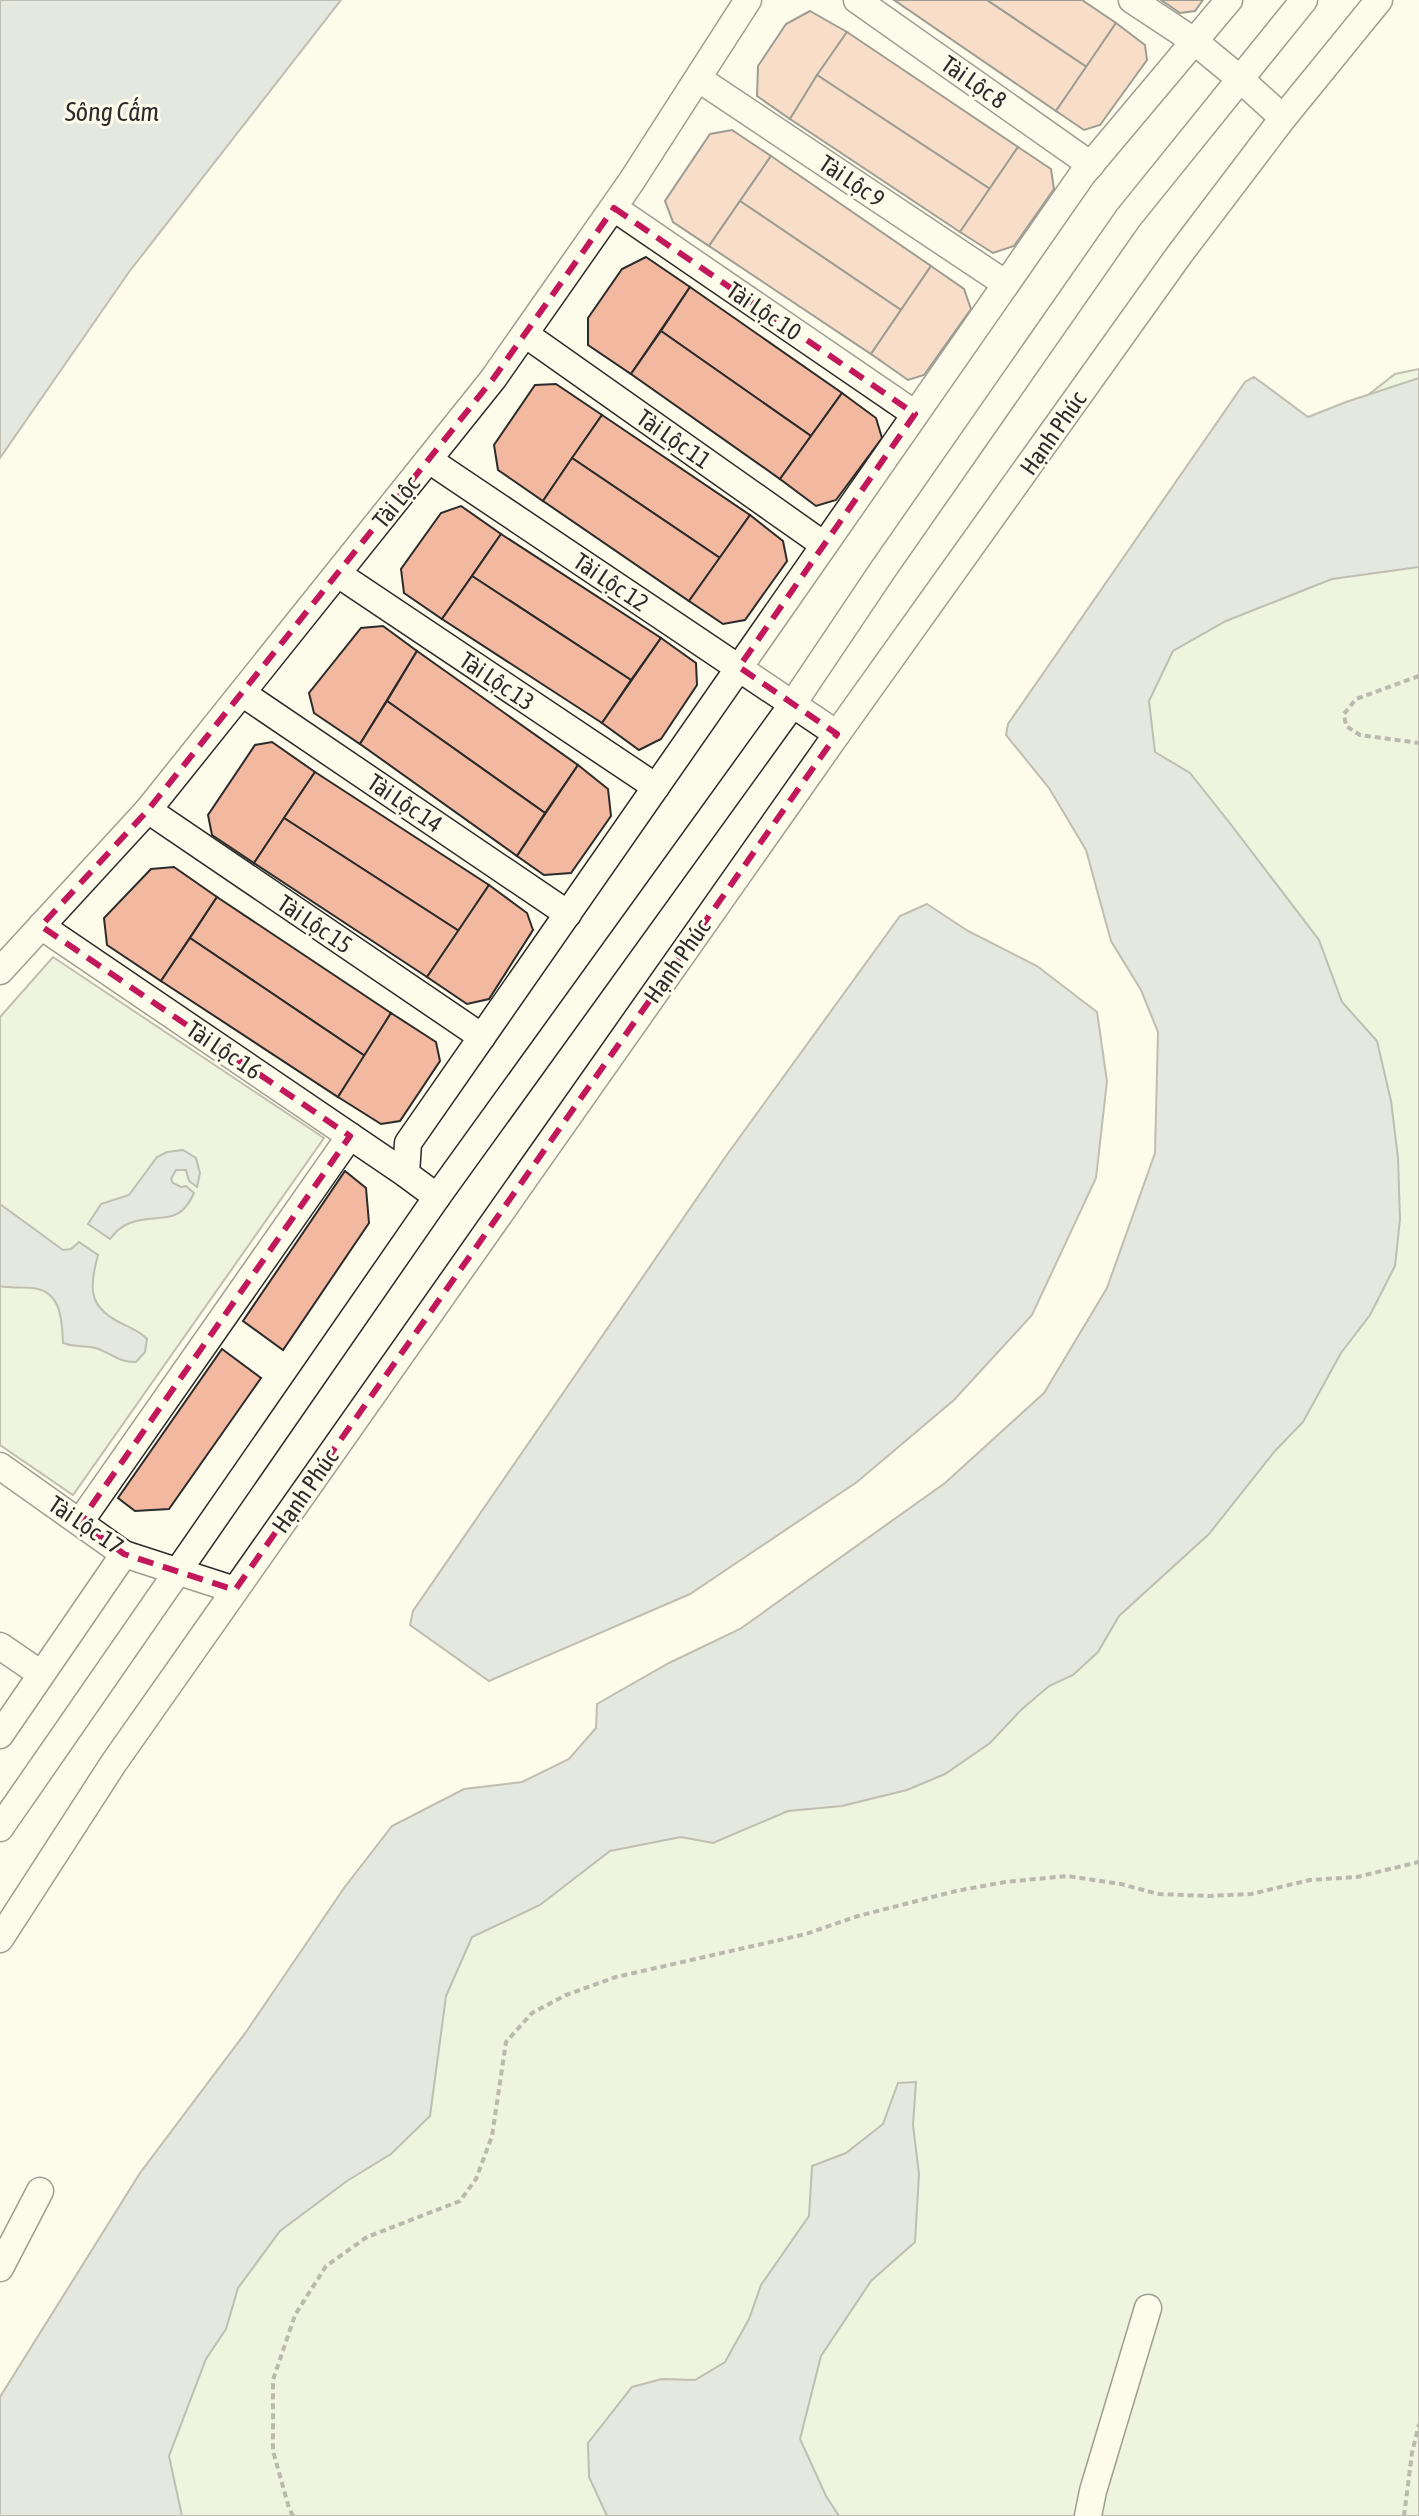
<svg xmlns="http://www.w3.org/2000/svg" width="1419" height="2516" viewBox="0 0 1419 2516" font-family="'Asap Condensed',sans-serif">
<rect width="100%" height="100%" fill="#fdfbea"/>
<g fill="#deebd1" stroke="#74746e" stroke-width="2">
<polygon points="1419,369 1419,2516 76,2516 415,1952 657,1785 1226,1235 1113,678 1340,417 1395,374"/>
<polygon points="53,957 324,1138 73,1495 0,1445 0,1017"/>
</g>
<g fill="#c7d0d0" stroke="#74746e" stroke-width="2">
<polygon points="0,0 341,0 129,272 0,458"/>
<polygon points="1254,377 1308,417 1346,402 1419,378 1419,567 1332,579 1226,621 1173,651 1149,701 1155,752 1190,773 1229,822 1319,940 1342,1002 1377,1041 1391,1101 1398,1158 1400,1219 1395,1266 1370,1315 1341,1353 1303,1422 1274,1452 1209,1534 1119,1616 1098,1652 1073,1675 1049,1686 1021,1710 990,1743 945,1774 907,1790 842,1806 788,1811 713,1843 681,1837 610,1851 540,1905 472,1937 446,1996 430,2116 391,2154 347,2181 280,2231 238,2288 226,2329 206,2359 169,2456 182,2516 0,2516 0,2397 140,2173 246,2032 344,1888 392,1826 464,1789 522,1782 569,1759 596,1728 597,1704 669,1663 740,1629 945,1483 1044,1393 1107,1288 1155,1153 1158,1032 1141,990 1111,941 1086,850 1049,788 1006,735 1008,724 1245,382"/>
<polygon points="927,904 968,931 1037,966 1097,1012 1107,1081 1096,1178 1032,1315 954,1400 857,1482 690,1594 489,1681 410,1625 413,1611 726,1156 900,916"/>
<path d="M183,1150l13,8 4,15 -3,14 -8,-6 -3,-11h-10l-5,9 2,4 8,4 5,-1 8,7c-16,36 -36,19 -64,30 -9,3 -14,9 -20,16l-22,-15 13,-20 28,-9 28,-38 10,-5z"/>
<path d="M0,1204l63,46 8,-1 8,-7 19,13c-10,35 -9,54 27,70 9,5 15,6 22,14l-2,13 -9,10c-20,1 -28,-13 -46,-15 -12,-2 -13,1 -27,-4 -1,-20 -1,-48 -25,-54 -12,-3 -26,0 -38,-3z"/>
<polygon points="916,2082 913,2125 919,2174 915,2242 871,2281 821,2356 800,2439 826,2496 839,2516 607,2516 589,2477 588,2443 632,2387 662,2379 695,2380 725,2362 749,2319 761,2285 809,2216 812,2166 846,2153 883,2124 898,2083"/>
</g>
<g fill="#f2b8a0" stroke="#2b2b2b" stroke-width="2">
<polygon points="894,0 987,0 1087,67 1056,111"/>
<polygon points="987,0 1082,0 1116,23 1087,67"/>
<polygon points="1161,0 1203,0 1195,11 1180,13"/>
<polygon points="810,11 847,32 790,119 757,96 758,66 786,24"/>
<polygon points="1116,23 1145,45 1147,60 1100,125 1084,130 1056,111"/>
<polygon points="847,32 1018,147 990,189 817,75"/>
<polygon points="817,75 990,189 960,232 790,119"/>
<polygon points="732,130 771,156 709,246 673,222 665,201 710,134"/>
<polygon points="1018,147 1051,169 1054,189 1014,246 993,253 960,232"/>
<polygon points="771,156 931,266 901,310 740,201"/>
<polygon points="740,201 901,310 871,354 709,246"/>
<polygon points="646,257 690,287 631,374 588,345 588,318 622,269"/>
<polygon points="931,266 964,289 971,309 924,375 908,380 871,354"/>
<polygon points="690,287 842,393 811,436 661,331"/>
<polygon points="661,331 811,436 780,479 631,374"/>
<polygon points="556,384 602,415 543,501 498,470 494,445 535,385"/>
<polygon points="842,393 876,418 882,438 836,500 816,506 780,479"/>
<polygon points="602,415 750,515 720,558 572,458"/>
<polygon points="572,458 720,558 689,601 543,501"/>
<polygon points="461,506 501,534 442,619 404,593 401,569 441,513"/>
<polygon points="750,515 783,541 787,561 745,620 723,624 689,601"/>
<polygon points="501,534 661,638 631,680 472,576"/>
<polygon points="472,576 631,680 602,723 442,619"/>
<polygon points="383,626 417,651 360,744 314,713 309,693 361,628"/>
<polygon points="661,638 696,663 697,685 661,739 639,750 602,723"/>
<polygon points="417,651 578,765 545,813 387,701"/>
<polygon points="387,701 545,813 517,856 360,744"/>
<polygon points="272,742 315,772 254,863 212,835 208,815 255,745"/>
<polygon points="578,765 608,789 611,816 571,873 544,875 517,856"/>
<polygon points="315,772 489,885 459,931 284,818"/>
<polygon points="284,818 459,931 427,977 254,863"/>
<polygon points="174,867 217,897 161,981 107,945 104,918 151,869"/>
<polygon points="489,885 527,913 533,930 489,999 467,1004 427,977"/>
<polygon points="217,897 391,1013 365,1056 190,938"/>
<polygon points="190,938 365,1056 338,1097 161,981"/>
<polygon points="391,1013 436,1042 440,1061 400,1121 381,1124 338,1097"/>
<polygon points="345,1171 366,1188 369,1223 283,1350 243,1321"/>
<polygon points="222,1349 261,1378 169,1509 135,1511 118,1498"/>
</g>
<g fill="none" stroke-linecap="round" stroke-linejoin="round">
<defs>
<g id="minor">
<polyline points="857,0 1091,165"/>
<polyline points="1132,0 1194,41 1239,78 1283,118"/>
<polyline points="699,79 1006,284"/>
<polyline points="614,208 915,414"/>
<polyline points="525,334 824,545"/>
<polyline points="429,460 837,734"/>
<polyline points="338,574 656,787"/>
<polyline points="242,693 568,914"/>
<polyline points="148,810 482,1037"/>
<polyline points="41,926 406,1174"/>
<polyline points="0,971 148,810 493,379 631,182 748,0"/>
<polyline points="437,1197 406,1174 408,1143 1082,175 1229,0"/>
<polyline points="0,1466 124,1554 235,1590"/>
<polyline points="80,1522 350,1136"/>
<polyline points="0,1646 41,1674"/>
<polyline points="0,1735 124,1554"/>
<polyline points="0,1828 437,1197 792,705 882,571 1128,218 1304,0"/>
<polyline points="0,1939 113,1764 837,734 1179,255 1283,118 1379,0"/>
<polyline points="0,2268 40,2191"/>
<polyline points="1088,2516 1093,2491 1148,2308"/>
</g>
</defs>
<use href="#minor" stroke="#2b2b2b" stroke-width="29"/>
<g stroke="#6a6964" stroke-width="4" stroke-dasharray="6 4" stroke-linecap="butt">
<polyline points="1419,676 1356,699 1344,714 1346,726 1360,735 1419,743"/>
<polyline points="293,2516 289,2508 273,2451 273,2380 295,2315 326,2266 367,2237 460,2201 476,2179 492,2136 506,2042 532,2013 566,1995 616,1977 806,1934 858,1916 956,1891 1005,1882 1067,1876 1121,1884 1158,1894 1209,1896 1251,1894 1310,1880 1357,1877 1419,1862"/>
<polyline points="1404,2516 1412,2453 1419,2424"/>
</g>
<use href="#minor" stroke="#fdfbea" stroke-width="26"/>
</g>
<path d="M0 0H1419V2516H0ZM614,208l301,206 -176,253 98,67 -602,856 -111,-36 -44,-32 270,-386 -309,-210 107,-116 345,-431z" fill="#fdfbea" fill-opacity=".55" fill-rule="evenodd"/>
<path fill="none" stroke="#c2185b" stroke-width="6" stroke-dasharray="16 10" stroke-linejoin="round" d="M614,208l301,206 -176,253 98,67 -602,856 -111,-36 -44,-32 270,-386 -309,-210 107,-116 345,-431z"/>
<g text-anchor="middle" dominant-baseline="central" stroke-width="6" stroke-linejoin="round" paint-order="stroke">
<g font-size="24" fill="#2b2b2b" stroke="#fdfbea">
<text transform="translate(974 82) rotate(35)">Tài Lộc 8</text>
<text transform="translate(852 181) rotate(34)">Tài Lộc 9</text>
<text transform="translate(764 311) rotate(34)">Tài Lộc 10</text>
<text transform="translate(1053 433) rotate(-55)">Hạnh Phúc</text>
<text transform="translate(674 439) rotate(35)">Tài Lộc 11</text>
<text transform="translate(396 502) rotate(-51)">Tài Lộc</text>
<text transform="translate(611 582) rotate(34)">Tài Lộc 12</text>
<text transform="translate(497 681) rotate(34)">Tài Lộc 13</text>
<text transform="translate(405 803) rotate(34)">Tài Lộc 14</text>
<text transform="translate(315 924) rotate(34)">Tài Lộc 15</text>
<text transform="translate(677 961) rotate(-55)">Hạnh Phúc</text>
<text transform="translate(224 1050) rotate(34)">Tài Lộc 16</text>
<text transform="translate(305 1491) rotate(-55)">Hạnh Phúc</text>
<text transform="translate(86 1525) rotate(34)">Tài Lộc 17</text>
</g>
<g font-size="26" font-style="italic" fill="#2b2b2b" stroke="#fdfbea">
<text x="112" y="112">Sông Cấm</text>
</g>
</g>
</svg>
